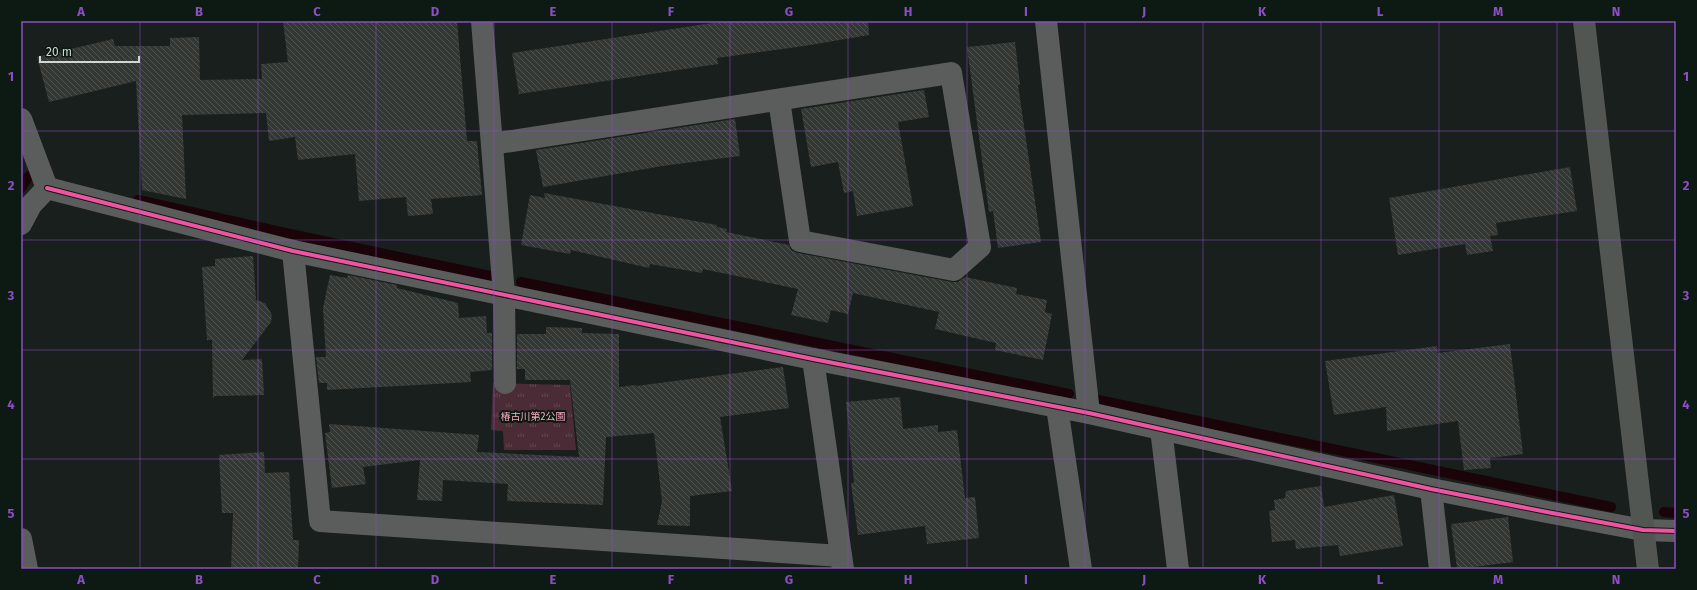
<svg xmlns="http://www.w3.org/2000/svg" width="1697" height="590" viewBox="0 0 1697 590" font-family="'Fira Sans','Noto Sans JP',sans-serif">
<defs>
<pattern id="park-tufts" width="24" height="20" patternUnits="userSpaceOnUse"><rect width="24" height="20" fill="#4b2b36"/><path d="M3 7l-1-3M5 7V3M7 7l1-3M15 17l-1-3M17 17v-4M19 17l1-3" fill="none" stroke="#644952"/></pattern>
<pattern id="building-back-hatch" width="6" height="6" patternUnits="userSpaceOnUse"><rect width="6" height="6" fill="#333835"/><path d="M-1 5l2 2M0 0l6 6M5-1l2 2" fill="none" stroke="#505451"/></pattern>
</defs>
<rect width="100%" height="100%" fill="#191f1c"/>
<polygon fill="url(#park-tufts)" points="493,383 570,385 576,450 504,450 503,431 491,430"/>
<g fill="none" stroke-linecap="round" stroke-linejoin="round">
<g stroke="#1a0309" stroke-width="10">
<polyline points="21,188 29,176"/>
<polyline points="138,200 290,234 490,276"/>
<polyline points="521,282 1069,394"/>
<polyline points="1098,400 1611,507"/>
<polyline points="1664,512 1676,513"/>
</g>
</g>
<g fill="url(#building-back-hatch)">
<polygon points="283,21 457,21 467,141 477,141 482,195 431,199 433,214 408,216 406,197 359,201 355,154 298,160 295,137 269,141 266,113 182,115 186,199 142,190 136,81 49,102 37,57 113,39 115,46 170,46 170,38 199,37 200,80 262,79 261,64 288,62"/>
<polygon points="726,21 868,21 869,35 804,46 717,58 718,64 519,94 512,53"/>
<polygon points="1015,42 1020,85 1018,85 1041,242 998,248 993,211 989,212 967,47"/>
<polygon points="924,90 929,117 898,122 913,206 857,216 853,191 844,193 838,162 811,167 801,109"/>
<polygon points="735,119 740,156 662,166 543,187 536,150"/>
<polygon points="1570,167 1577,211 1496,223 1498,235 1490,236 1493,251 1467,255 1465,244 1398,255 1389,198"/>
<polygon points="544,193 717,225 717,227 727,229 726,232 789,245 791,250 798,253 952,282 958,282 965,277 1017,288 1016,294 1047,300 1045,312 1052,314 1043,360 995,350 996,343 935,329 939,312 853,293 848,314 831,310 828,323 791,315 798,289 703,269 702,273 650,264 649,268 571,250 570,254 521,245 530,195 545,198"/>
<polygon points="253,256 256,300 265,303 272,315 271,322 242,360 262,359 264,395 215,396 213,398 212,340 207,340 202,267 215,266 215,259"/>
<polygon points="330,275 347,278 348,275 397,285 397,288 458,303 459,318 486,316 487,333 492,333 492,370 470,372 471,382 327,390 327,383 319,383 316,357 326,357 323,308"/>
<polygon points="546,327 582,328 582,333 619,334 619,387 636,385 636,386 783,367 789,408 720,417 732,491 690,496 690,526 657,525 662,501 654,433 606,437 603,505 507,501 508,484 443,480 442,501 417,500 420,460 363,467 366,484 332,488 325,433 330,432 329,424 479,435 477,452 579,457 570,380 525,380 525,369 517,369 517,334 546,334"/>
<polygon points="1510,344 1523,454 1490,458 1491,468 1464,470 1458,421 1387,431 1386,407 1334,415 1325,361 1437,346 1438,353"/>
<polygon points="900,397 903,429 938,425 938,432 957,430 965,498 975,497 979,538 927,544 925,526 858,535 851,483 854,483 846,402"/>
<polygon points="264,452 265,473 289,472 293,540 299,540 298,569 231,569 233,513 222,513 219,455"/>
<polygon points="1321,486 1324,507 1394,495 1403,546 1340,556 1338,545 1296,549 1295,540 1272,542 1269,511 1275,510 1274,500 1285,498 1286,491"/>
<polygon points="1508,517 1513,562 1457,569 1451,524"/>
</g>
<g fill="none" stroke-linecap="round" stroke-linejoin="round">
<g stroke="#5a5d5b" stroke-width="22">
<polyline points="482,21 504,295 505,383"/>
<polyline points="1046,21 1089,413"/>
<polyline points="21,119 47,188"/>
<polyline points="492,144 951,73 980,247 954,270 800,241 779,100"/>
<polyline points="47,188 293,251 813,359 1089,413 1431,489 1547,512 1643,530 1676,531"/>
<polyline points="21,224 31,205 47,188"/>
<polyline points="293,251 320,521 841,556"/>
<polyline points="813,359 843,569"/>
<polyline points="1057,407 1081,569"/>
<polyline points="1161,429 1178,569"/>
<polyline points="1431,489 1440,569"/>
<polyline points="21,539 27,569"/>
</g>
<polyline stroke="#525653" stroke-width="22" points="1584,21 1648,569"/>
<defs>
<polyline id="cycleway" points="47,188 293,251 813,359 1089,413 1431,489 1547,512 1643,530 1676,531"/>
</defs>
<use href="#cycleway" stroke="#0d1913" stroke-width="6"/>
<use href="#cycleway" stroke="#f153a3" stroke-width="4"/>
</g>
<path fill="none" stroke="#8c4ec3" stroke-width="1" stroke-opacity="0.55" d="M140,21v548M258,21v548M376,21v548M494,21v548M612,21v548M730,21v548M848,21v548M967,21v548M1085,21v548M1203,21v548M1321,21v548M1439,21v548M1557,21v548M21,131h1655M21,240h1655M21,350h1655M21,459h1655"/>
<g text-anchor="middle" dominant-baseline="central" stroke-width="4" stroke-linejoin="round" paint-order="stroke">
<g font-size="10" fill="#f6abc2" stroke="#0d1913">
<text x="533" y="417">椿古川第2公園</text>
</g>
</g>
<rect width="1697" height="590" fill="none" stroke="#0d1913" stroke-width="44"/>
<path d="M40 56v6h99v-6" fill="none" stroke="#d0d8d3" stroke-width="2"/>
<text x="46" y="56" font-size="12" fill="#d0d8d3" stroke="#0d1913" stroke-width="3" paint-order="stroke">20 m</text>
<rect x="22" y="22" width="1653" height="546" fill="none" stroke="#8c4ec3" stroke-width="1.5"/>
<g font-size="13" text-anchor="middle" font-weight="bold" fill="#8c4ec3">
<text x="81" y="16">A</text>
<text x="199" y="16">B</text>
<text x="317" y="16">C</text>
<text x="435" y="16">D</text>
<text x="553" y="16">E</text>
<text x="671" y="16">F</text>
<text x="789" y="16">G</text>
<text x="908" y="16">H</text>
<text x="1026" y="16">I</text>
<text x="1144" y="16">J</text>
<text x="1262" y="16">K</text>
<text x="1380" y="16">L</text>
<text x="1498" y="16">M</text>
<text x="1616" y="16">N</text>
<text x="11" y="81">1</text>
<text x="1686" y="81">1</text>
<text x="11" y="190">2</text>
<text x="1686" y="190">2</text>
<text x="11" y="300">3</text>
<text x="1686" y="300">3</text>
<text x="11" y="409">4</text>
<text x="1686" y="409">4</text>
<text x="11" y="518">5</text>
<text x="1686" y="518">5</text>
<text x="81" y="584">A</text>
<text x="199" y="584">B</text>
<text x="317" y="584">C</text>
<text x="435" y="584">D</text>
<text x="553" y="584">E</text>
<text x="671" y="584">F</text>
<text x="789" y="584">G</text>
<text x="908" y="584">H</text>
<text x="1026" y="584">I</text>
<text x="1144" y="584">J</text>
<text x="1262" y="584">K</text>
<text x="1380" y="584">L</text>
<text x="1498" y="584">M</text>
<text x="1616" y="584">N</text>
</g>
</svg>
